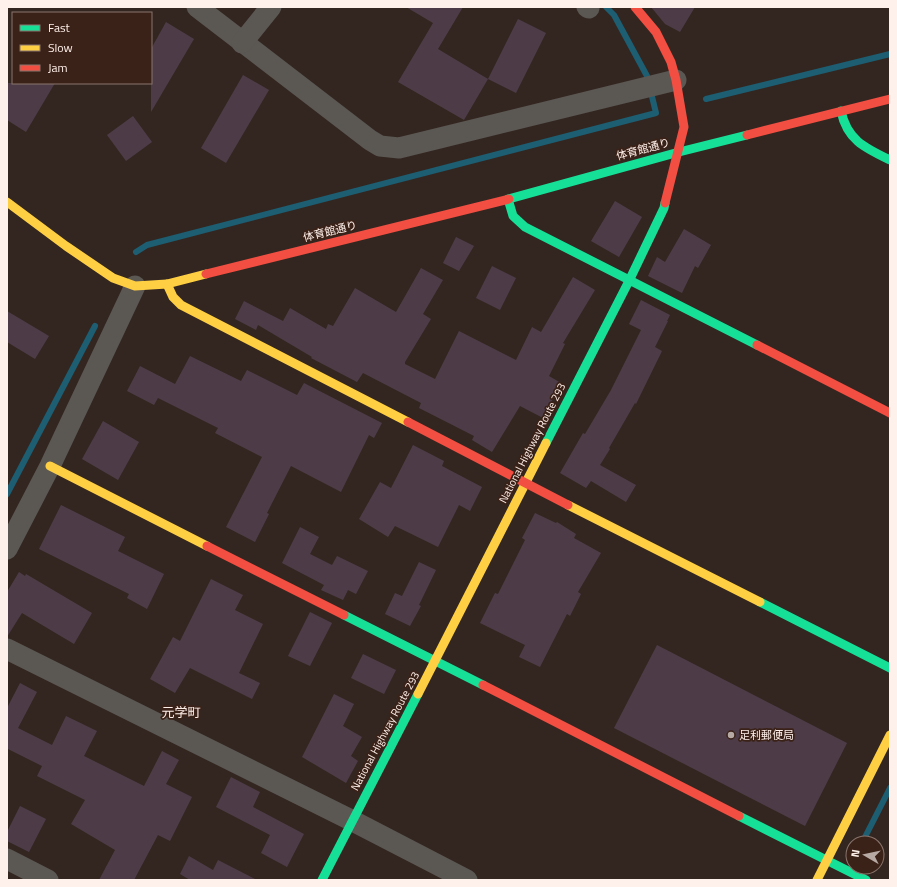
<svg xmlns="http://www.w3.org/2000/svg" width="897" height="887" viewBox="0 0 897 887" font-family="'Titillium Web','Noto Sans JP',sans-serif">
<rect width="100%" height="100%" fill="#332620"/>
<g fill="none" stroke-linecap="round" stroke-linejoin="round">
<g stroke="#1d5e72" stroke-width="6">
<polyline points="706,99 890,54"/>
<polyline points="136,252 147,245 656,113 647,76 614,15 606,7"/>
<polyline points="7,494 95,326"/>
<polyline points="862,843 890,788"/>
</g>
</g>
<g fill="#4d3c47">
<polygon points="406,7 463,7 438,49 488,79 464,120 398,82 433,23"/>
<polygon points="651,7 695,7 680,32 665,24"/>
<polygon points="518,19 546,33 516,93 488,79"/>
<polygon points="166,22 194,39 151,112 151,49"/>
<polygon points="243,75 269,90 226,163 201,148"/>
<polygon points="7,83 55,83 26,132 7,120"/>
<polygon points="133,116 152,142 126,161 107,135"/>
<polygon points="615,201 642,217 619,257 591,241"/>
<polygon points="684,229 711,245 698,268 695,266 682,293 648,276 657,257 665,262"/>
<polygon points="456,237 474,246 459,271 443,263"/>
<polygon points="492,266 516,278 500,310 476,298"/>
<polygon points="421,268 443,280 423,314 431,319 405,362 405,364 435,379 459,331 516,360 532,327 541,332 573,277 595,290 563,343 565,344 549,376 561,383 543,418 520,406 492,452 472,440 474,436 419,408 421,403 363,373 357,382 311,358 312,357 258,325 256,330 235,319 244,301 283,321 290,308 326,329 328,324 333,326 355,288 396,312"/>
<polygon points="641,300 670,315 667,321 668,321 655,347 662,351 636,404 635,403 609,448 610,449 600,465 636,485 626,502 591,481 586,488 560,473 583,433 585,434 611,390 641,330 629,324"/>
<polygon points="7,311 49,336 35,359 7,342"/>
<polygon points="190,356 241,381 247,370 297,395 304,383 382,423 374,438 369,435 341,492 291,466 267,513 269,514 255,542 226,527 262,457 215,433 218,428 158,398 154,405 127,391 140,366 175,384"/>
<polygon points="103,421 139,442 118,480 82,459"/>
<polygon points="413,445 444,461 442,466 482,487 470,511 459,505 438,547 395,526 388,537 359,519 380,482 391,488"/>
<polygon points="61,505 125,537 118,551 164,574 147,609 127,598 129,594 39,549"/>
<polygon points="535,513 556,523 557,522 576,534 574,538 601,553 578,592 581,594 570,616 567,614 540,667 519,657 525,645 480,623 495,593 498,594 525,540 522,538"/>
<polygon points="300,527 319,537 310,554 332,565 337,556 368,571 356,594 348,590 343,600 321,590 324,585 282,563"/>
<polygon points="419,562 436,570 419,605 421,606 410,626 385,614 395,593 402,596"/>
<polygon points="19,572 25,576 26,574 92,613 74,644 22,613 7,637 7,592"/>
<polygon points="211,579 243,595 235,610 263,624 239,673 260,683 252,699 190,668 175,693 150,679 173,637 180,641"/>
<polygon points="310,612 332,623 310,666 288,656"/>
<polygon points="657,645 847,743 805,826 614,728"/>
<polygon points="363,654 396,670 384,694 351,678"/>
<polygon points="20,683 37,692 18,728 52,745 66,716 97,731 84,756 144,786 162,751 179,760 166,784 192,797 170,841 158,835 134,880 99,880 115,850 71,824 85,800 37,776 42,766 8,749 7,750 7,708"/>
<polygon points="334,694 354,704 343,726 362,737 351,756 358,761 346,783 302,757"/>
<polygon points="231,777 260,792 253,807 304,834 287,867 261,853 270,835 216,807"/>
<polygon points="20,806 46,819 29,852 7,841 7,832"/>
<polygon points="189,856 213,870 218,860 257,880 190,880 180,874"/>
</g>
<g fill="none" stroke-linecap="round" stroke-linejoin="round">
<g stroke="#5b5753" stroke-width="21">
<polyline points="197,7 370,140 380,146 399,148 676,80"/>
<polyline points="587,7 589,8"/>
<polyline points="242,43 271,7"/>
<polyline points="7,549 50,466 135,286"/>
<polyline points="7,649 351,820 467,880"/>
<polyline points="7,859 48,880"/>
</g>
<g stroke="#16e098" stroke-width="9">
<path d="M841,111c6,29 24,37 49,49"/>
<polyline points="508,199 513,216 525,227 757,345"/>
<polyline points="509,199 679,152 747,135"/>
<polyline points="546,443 629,281 664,208 665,203"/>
<polyline points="760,602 890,668"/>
<polyline points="344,615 483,685"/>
<polyline points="739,816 866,880"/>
<polyline points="322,880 418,694"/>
</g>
<g stroke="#ffcf43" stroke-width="9">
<polyline points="7,202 66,246 113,278 135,286 167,284 206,274"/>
<polyline points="167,284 173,297 181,305 408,422"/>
<polyline points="50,466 207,546"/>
<polyline points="568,505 760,602"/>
<polyline points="418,694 546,443"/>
<polyline points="817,880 890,735"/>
</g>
<g stroke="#f24e42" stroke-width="9">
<polyline points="635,7 656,32 671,62 676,80 684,127 665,203"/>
<polyline points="747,135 890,99"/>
<polyline points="206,274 509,199"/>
<polyline points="757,345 890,413"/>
<polyline points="408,422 568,505"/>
<polyline points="207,546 344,615"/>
<polyline points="483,685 739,816"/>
</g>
</g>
<circle fill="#b7a9a3" stroke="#3b2218" stroke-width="1.5" cx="731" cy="735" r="4"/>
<g text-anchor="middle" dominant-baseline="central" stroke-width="3.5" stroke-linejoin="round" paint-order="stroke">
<g font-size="11" fill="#fef0ea" stroke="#3b2218">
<text transform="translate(643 149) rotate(-15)">体育館通り</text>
<text transform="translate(330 231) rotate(-14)">体育館通り</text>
<text transform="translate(532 443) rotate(-63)">National Highway Route 293</text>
<text transform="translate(385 731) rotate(-62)">National Highway Route 293</text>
</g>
<g font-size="11" fill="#fef0ea" stroke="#3b2218" text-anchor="start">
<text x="739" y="735">足利郵便局</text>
</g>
<g font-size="13" fill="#fef0ea" stroke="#3b2218">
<text x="181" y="712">元学町</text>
</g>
</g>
<rect width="897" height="887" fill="none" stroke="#fef0ea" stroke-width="16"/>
<rect x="12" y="12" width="140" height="72" fill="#3b2218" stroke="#89746c"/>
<rect x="20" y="25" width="20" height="6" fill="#16e098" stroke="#89746c"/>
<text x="48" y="32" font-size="12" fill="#fef0ea">Fast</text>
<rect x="20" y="45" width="20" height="6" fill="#ffcf43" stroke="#89746c"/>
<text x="48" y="52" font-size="12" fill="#fef0ea">Slow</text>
<rect x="20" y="65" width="20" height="6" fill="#f24e42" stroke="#89746c"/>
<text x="48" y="72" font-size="12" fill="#fef0ea">Jam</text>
<g transform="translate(865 855) rotate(279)"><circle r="19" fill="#3b2218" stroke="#89746c"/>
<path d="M0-3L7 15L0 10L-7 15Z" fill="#b7a9a3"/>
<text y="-6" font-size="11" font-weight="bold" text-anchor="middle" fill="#fef0ea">N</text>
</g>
</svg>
